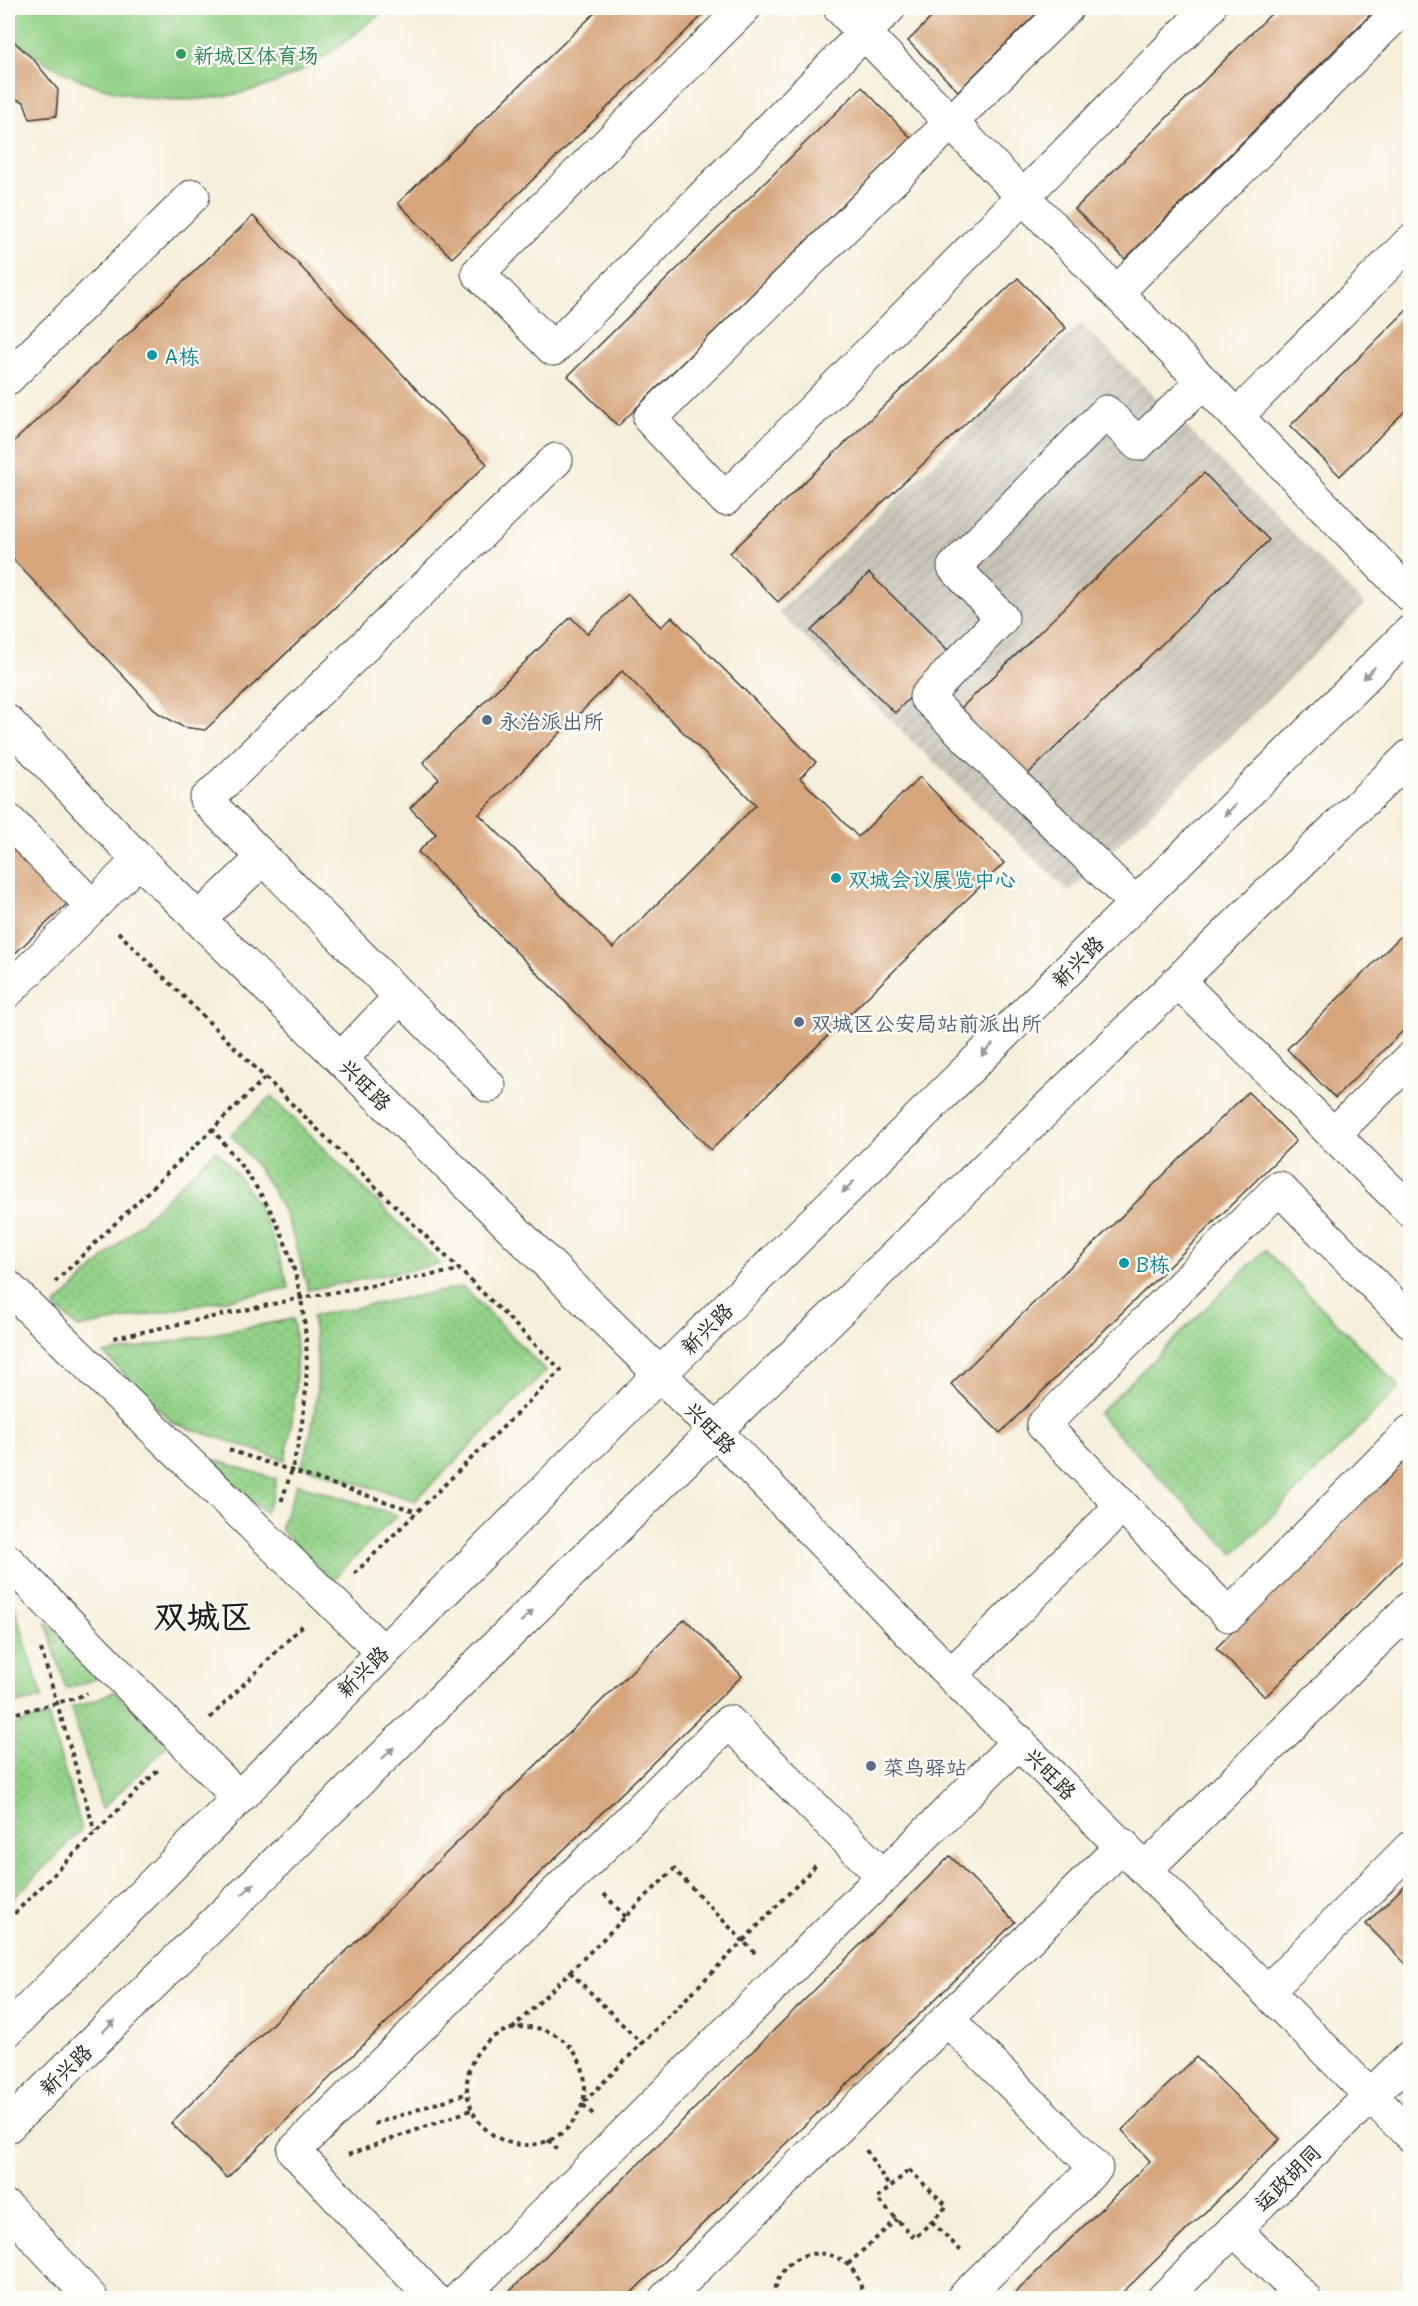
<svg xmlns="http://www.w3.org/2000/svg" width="1418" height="2306" viewBox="0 0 1418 2306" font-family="Mali,'LXGW WenKai TC',sans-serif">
<defs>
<pattern id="industrial-furrows" width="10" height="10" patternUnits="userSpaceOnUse" patternTransform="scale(1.5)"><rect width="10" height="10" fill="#c8c4b8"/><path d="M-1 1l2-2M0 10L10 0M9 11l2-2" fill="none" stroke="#aba89e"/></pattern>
<pattern id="grass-dots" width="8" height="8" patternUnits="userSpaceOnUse" patternTransform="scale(1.5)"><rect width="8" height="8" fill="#92d187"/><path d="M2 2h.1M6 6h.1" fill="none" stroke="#7db374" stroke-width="1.8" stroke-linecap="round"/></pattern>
</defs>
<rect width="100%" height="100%" fill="#fdfcf7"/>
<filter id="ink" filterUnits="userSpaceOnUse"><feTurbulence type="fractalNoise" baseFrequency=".0167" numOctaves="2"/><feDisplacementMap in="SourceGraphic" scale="12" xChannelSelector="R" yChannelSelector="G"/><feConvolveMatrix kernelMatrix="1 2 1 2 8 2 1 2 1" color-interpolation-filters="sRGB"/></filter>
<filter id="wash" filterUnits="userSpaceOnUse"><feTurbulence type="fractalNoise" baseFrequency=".008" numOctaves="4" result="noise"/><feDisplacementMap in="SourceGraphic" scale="24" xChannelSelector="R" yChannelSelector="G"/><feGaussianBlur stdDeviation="1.35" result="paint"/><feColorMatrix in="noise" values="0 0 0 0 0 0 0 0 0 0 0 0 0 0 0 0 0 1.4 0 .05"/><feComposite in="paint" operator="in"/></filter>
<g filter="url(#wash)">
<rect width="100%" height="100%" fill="#f5efdc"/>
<polygon fill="url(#industrial-furrows)" points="1081,323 1365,605 1069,892 778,612"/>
<g fill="url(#grass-dots)" stroke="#577652" stroke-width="1.5">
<path d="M271,1096l169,168 -132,26c-7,-26 -13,-54 -25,-79 -12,-27 -32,-54 -52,-76z"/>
<path d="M216,1150c42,45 56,80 73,138l-211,40 -23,-22z"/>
<polygon points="1265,1250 1400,1387 1234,1554 1098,1414"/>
<path d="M463,1287l83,84 -131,130 -113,-35c16,-52 20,-96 10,-150z"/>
<path d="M293,1319c7,48 2,94 -8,141l-112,-37 -69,-69z"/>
<polygon points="209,1458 276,1479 273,1496 265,1513"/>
<polygon points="297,1484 397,1515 332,1580 280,1529"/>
<polygon points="8,1586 43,1698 8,1705"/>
<polygon points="46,1622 100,1677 66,1689"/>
<polygon points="114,1691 168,1745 102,1809 71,1708 98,1699"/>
<polygon points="48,1716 82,1829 8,1904 8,1726"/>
</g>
<path fill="#92d187" stroke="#577652" stroke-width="1.5" d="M8,8h379c-33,27 -69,58 -110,74 -89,35 -199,18 -269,-49z"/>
<g id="blocks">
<g fill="#d6a57c" fill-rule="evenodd">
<polygon points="600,8 710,8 452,258 398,203"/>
<polygon points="941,8 1042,8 958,91 908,41"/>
<polygon points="1277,8 1377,8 1125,259 1075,209"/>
<polygon points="8,36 34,60 58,90 56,116 30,119 24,102 8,96"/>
<polygon points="862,87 911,138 618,426 568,376"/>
<polygon points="253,216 487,464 205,730 183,727 158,713 8,554 8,447"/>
<polygon points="1018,278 1066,328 778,602 730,553"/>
<polygon points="1410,307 1410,406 1340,476 1290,426"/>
<polygon points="1204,473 1269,540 1026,776 961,708"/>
<polygon points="869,573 952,654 895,713 811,631"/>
<path d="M628,594l33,33 11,-10 144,145 -16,16 58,59 62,-60 84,86 -293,287 -293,-298 18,-18 -26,-26 29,-29 -16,-17 148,-145 16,17zM622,671l134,134 -143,143 -134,-134z"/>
<polygon points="8,837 69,902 8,960"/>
<polygon points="1410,927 1410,1024 1335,1098 1287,1049"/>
<polygon points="1248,1092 1296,1141 1000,1433 951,1384"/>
<polygon points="1410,1456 1410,1553 1265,1697 1216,1648"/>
<polygon points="685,1619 742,1676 227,2178 171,2123"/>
<polygon points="950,1856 1015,1922 626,2298 503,2298"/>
<polygon points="1410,1880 1410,1968 1366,1924"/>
<polygon points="1196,2057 1280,2139 1117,2298 1010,2298 1150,2161 1122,2130"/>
</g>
</g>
</g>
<g filter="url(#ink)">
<use href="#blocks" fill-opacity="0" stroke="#3d3c39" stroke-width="1.5"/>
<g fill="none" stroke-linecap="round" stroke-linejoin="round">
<defs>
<g id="minor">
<polyline points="744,8 478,273 553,349 889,8"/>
<polyline points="840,8 1410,595"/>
<polyline points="1067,8 650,419 725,499 1209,8"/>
<polyline points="1117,292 1403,8"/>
<polyline points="8,378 193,196"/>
<polyline points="1237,416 1410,242"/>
<polyline points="8,722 139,860 660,1374 951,1675 1410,2135"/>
<polyline points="8,820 92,906"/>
<polyline points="1135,903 926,697 1002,618 954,567 1106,412 1138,444 1203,382"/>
<polyline points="199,919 263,858"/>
<polyline points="1179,982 1410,1210"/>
<polyline points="8,991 139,860"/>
<polyline points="341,1059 400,997"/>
<polyline points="489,1086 206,800 556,460"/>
<polyline points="1334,1134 1410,1059"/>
<polyline points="8,1287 382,1651"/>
<polyline points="1410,1321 1279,1188 1043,1425 1229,1615 1410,1432"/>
<polyline points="8,1561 238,1797"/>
<polyline points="951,1675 1122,1506"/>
<polyline points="1146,1869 1410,1608"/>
<polyline points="1268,1991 1410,1848"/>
<polyline points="947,2019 1096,2168 963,2298"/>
<polyline points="8,2208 91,2298"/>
<polyline points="1234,2229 1304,2298"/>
<polyline points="433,2298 294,2151 729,1722 884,1877"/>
<polyline points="460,2298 1019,1741"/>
<polyline points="666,2298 1123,1845"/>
<polyline points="1164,2298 1410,2057"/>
</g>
<g id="major">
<polyline points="8,2030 660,1374 1410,632"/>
<polyline points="8,2126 715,1431 1410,756"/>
</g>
</defs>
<use href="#minor" stroke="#3d3c39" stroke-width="35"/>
<use href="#major" stroke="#3d3c39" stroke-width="35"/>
<g stroke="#3d3c39" stroke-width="4" stroke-dasharray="4.5 4.5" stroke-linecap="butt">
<polyline points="118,932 561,1370 354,1574"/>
<path d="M212,1128c21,27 42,53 58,82 48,90 46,199 11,292"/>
<polyline points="55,1282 266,1077"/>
<polyline points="114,1338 301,1298 460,1270"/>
<polyline points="229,1450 417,1512"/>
<polyline points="41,1649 95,1832"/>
<polyline points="8,1715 76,1698 87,1693"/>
<polyline points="210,1718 304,1624"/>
<polyline points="604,1894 626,1917"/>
<polyline points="8,1920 160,1768"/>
<polyline points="755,1953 743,1941 818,1863"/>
<polyline points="570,1972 642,2044"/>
<circle cx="526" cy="2086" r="59"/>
<polyline points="512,2029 674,1869 743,1941 582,2104 593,2114"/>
<polyline points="374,2124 468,2093"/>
<polyline points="548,2140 558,2150"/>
<polyline points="866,2150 890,2188"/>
<polyline points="348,2155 471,2110"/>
<polygon points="909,2170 947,2206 915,2238 877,2199"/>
<polyline points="932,2222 961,2251"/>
<polyline points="848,2264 897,2219"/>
<path d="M775,2298c-1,-58 83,-61 88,0"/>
</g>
<use href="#minor" stroke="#fff" stroke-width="33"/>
<use href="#major" stroke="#fff" stroke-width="33"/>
</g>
<defs><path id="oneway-solid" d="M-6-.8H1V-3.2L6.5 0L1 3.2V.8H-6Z" transform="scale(1.5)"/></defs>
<g fill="#999">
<use href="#oneway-solid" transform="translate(1369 673) rotate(135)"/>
<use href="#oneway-solid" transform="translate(1230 810) rotate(135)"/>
<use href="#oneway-solid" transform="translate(987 1050) rotate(135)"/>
<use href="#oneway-solid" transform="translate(848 1187) rotate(135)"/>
<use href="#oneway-solid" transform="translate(527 1616) rotate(-44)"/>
<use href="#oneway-solid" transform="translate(388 1753) rotate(-44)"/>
<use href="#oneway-solid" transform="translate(248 1889) rotate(-44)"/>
<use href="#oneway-solid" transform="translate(109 2026) rotate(-44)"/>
</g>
</g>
<circle fill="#2e9e5b" stroke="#fdfcf7" stroke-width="2" cx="181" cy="54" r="6"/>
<g fill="#0f9aa8" stroke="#fdfcf7" stroke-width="2">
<circle cx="152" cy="355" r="6"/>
<circle cx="836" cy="878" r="6"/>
<circle cx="1124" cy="1263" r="6"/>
</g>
<g fill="#5c6f8a" stroke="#fdfcf7" stroke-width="2">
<circle cx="487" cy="720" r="6"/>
<circle cx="799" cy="1022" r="6"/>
<circle cx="871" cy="1766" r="6"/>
</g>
<g text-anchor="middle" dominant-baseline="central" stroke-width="5" stroke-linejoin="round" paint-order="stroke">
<g font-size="21" fill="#27864d" stroke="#fdfcf7" text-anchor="start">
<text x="193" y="54">新城区体育场</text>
</g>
<g font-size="21" fill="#0d838f" stroke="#fdfcf7" text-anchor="start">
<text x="164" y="355">A栋</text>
<text x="848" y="878">双城会议展览中心</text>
<text x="1136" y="1263">B栋</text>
</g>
<g font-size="21" fill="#4e5e75" stroke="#fdfcf7" text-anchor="start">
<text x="499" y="720">永治派出所</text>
<text x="811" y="1022">双城区公安局站前派出所</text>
<text x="883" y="1766">菜鸟驿站</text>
</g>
<g font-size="21" fill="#1c1c1c" stroke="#fdfcf7">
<text transform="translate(1077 961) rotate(-45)">新兴路</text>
<text transform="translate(366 1084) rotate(45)">兴旺路</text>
<text transform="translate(706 1328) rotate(-45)">新兴路</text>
<text transform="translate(711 1427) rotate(46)">兴旺路</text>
<text transform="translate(362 1671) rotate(-45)">新兴路</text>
<text transform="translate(1051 1773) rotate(45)">兴旺路</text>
<text transform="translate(65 2069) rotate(-44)">新兴路</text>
<text transform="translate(1287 2177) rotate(-45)">运政胡同</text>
</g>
<g font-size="33" font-weight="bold" fill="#1c1c1c" stroke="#fdfcf7">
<text x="203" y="1614">双城区</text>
</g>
</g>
<rect width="1418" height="2306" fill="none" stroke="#fdfcf7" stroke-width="30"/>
</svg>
